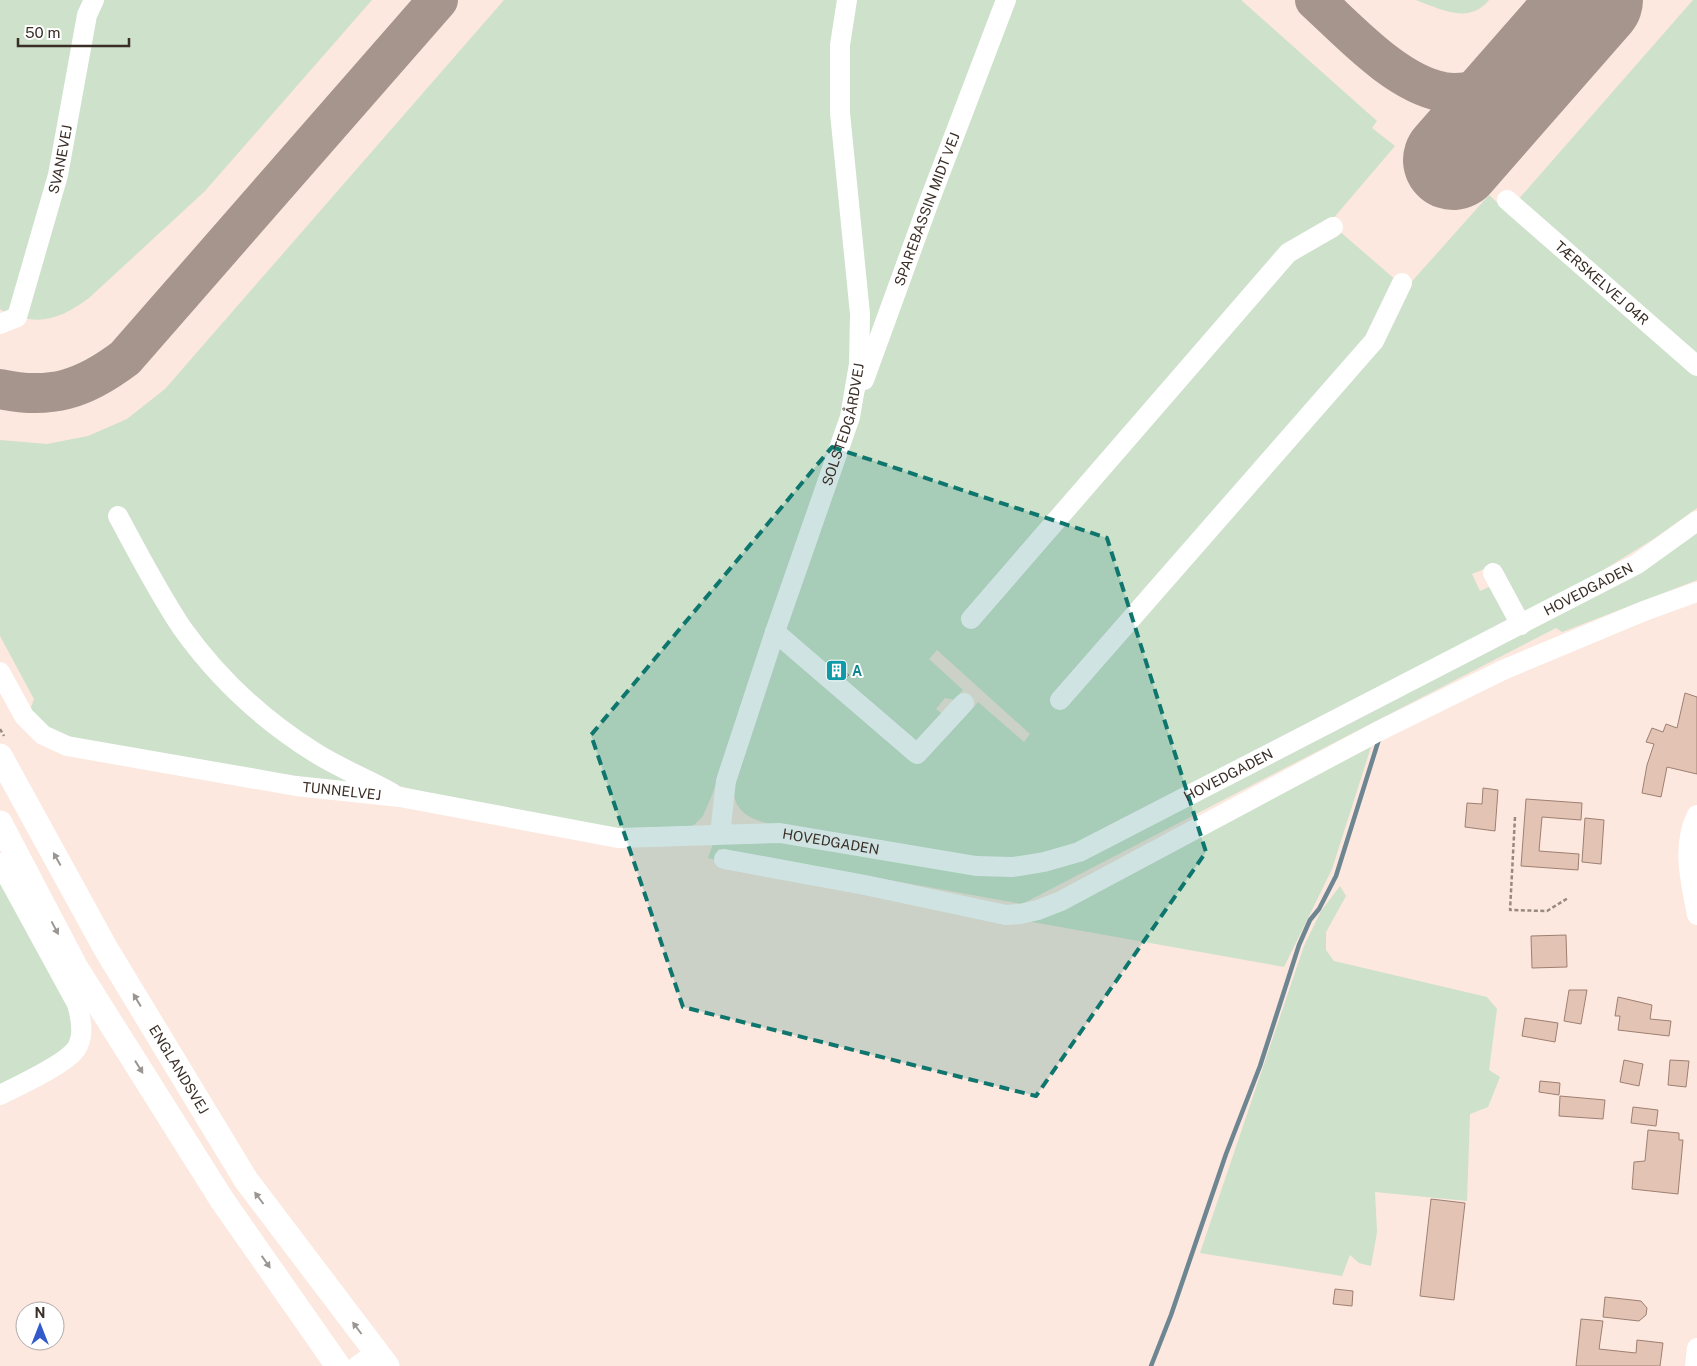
<svg xmlns="http://www.w3.org/2000/svg" width="1697" height="1366" viewBox="0 0 1697 1366" font-family="'Public Sans',sans-serif">
<rect width="100%" height="100%" fill="#fce8de"/>
<g fill="#cde1cb">
<polygon points="0,0 87,0 53,173 8,314 0,309"/>
<path d="M98,0h274l-167,191 -116,107c-21,15 -40,26 -66,20z"/>
<path d="M504,0h335l15,319 -9,85 -133,391 -9,21 -9,9 -11,4 -44,2 -51,-7 -131,-24 -58,-14 -40,-19 -39,-21 -33,-23 -101,-80 179,143 -49,-5 -234,-41c-26,-7 -34,-10 -52,-30l4,-11 -34,-63v-196l47,4 41,-8 39,-17 38,-30z"/>
<polygon points="852,0 999,0 865,365 849,133 847,37"/>
<path d="M1011,0h230l136,121 -5,7 23,18 -64,75 -48,29 -319,364 9,8 316,-362 10,-8 39,-22 59,51 -27,57 -314,355 7,12 314,-359 29,-58 83,-93 16,15 4,-3 188,164v137l-42,30 -58,36 -78,41 -27,-49 -20,8 8,17 9,-4 9,4 15,28 -438,224 -30,10 -35,7h-31l-209,-36c-27,-7 -40,-17 -36,-47l42,-133h9l133,116 49,-56 6,4 5,-6 46,40 6,-8 -93,-84 -8,9 34,31 -4,4 3,4 -7,2 -10,-2 -9,11 5,4 2,6c-7,10 -20,27 -33,23l-123,-106 -2,-8 83,-246z"/>
<path d="M1416,0h73c-20,25 -49,9 -73,0z"/>
<polygon points="1693,0 1697,0 1697,360 1517,201"/>
<polygon points="1697,529 1697,580 1562,632 1556,628 1022,904 718,849 716,860 708,858 713,844 788,842 1027,873"/>
<polygon points="1371,747 1332,869 1284,967 1021,920 1058,909"/>
<polygon points="0,871 73,1008 72,1046 0,1091"/>
<polygon points="1340,886 1346,896 1326,932 1326,950 1334,961 1487,997 1497,1009 1489,1070 1500,1077 1488,1107 1470,1114 1467,1201 1375,1192 1377,1232 1371,1266 1359,1263 1350,1255 1342,1276 1200,1253 1304,946 1321,911"/>
</g>
<g fill="none" stroke-linecap="round" stroke-linejoin="round">
<polyline stroke="#6e8592" stroke-width="4.5" points="1151,1366 1171,1315 1226,1154 1260,1066 1299,945 1310,920 1319,909 1336,876 1379,739"/>
<g stroke="#a6958c" stroke-width="40">
<path d="M1315,0c35,32 81,83 128,92 12,2 27,0 38,-3 12,-2 25,-6 36,-12 8,-4 15,-10 22,-15"/>
<polyline points="1560,37 1578,0"/>
<path d="M0,389c51,11 84,0 125,-31l313,-358"/>
</g>
<polyline stroke="#a6958c" stroke-width="100" points="1453,160 1593,0"/>
</g>
<g fill="#e3c3b3" stroke="#9e8072">
<polygon points="836,664 849,675 846,678 833,666"/>
<polygon points="1685,693 1697,697 1697,774 1667,767 1661,797 1642,793 1647,765 1654,744 1646,742 1652,728 1663,732 1666,724 1677,728"/>
<polygon points="1483,788 1498,790 1495,831 1465,827 1467,803 1482,804"/>
<polygon points="1526,799 1582,803 1581,820 1542,817 1539,851 1579,854 1578,870 1521,866"/>
<polygon points="1585,818 1604,820 1601,864 1582,862"/>
<polygon points="1566,935 1567,967 1532,968 1531,936"/>
<polygon points="1569,990 1587,990 1581,1024 1564,1021"/>
<polygon points="1618,997 1652,1005 1650,1019 1671,1021 1669,1036 1618,1030 1620,1016 1615,1016"/>
<polygon points="1525,1018 1558,1023 1555,1042 1522,1036"/>
<polygon points="1624,1060 1643,1064 1639,1086 1620,1082"/>
<polygon points="1670,1060 1689,1061 1686,1087 1668,1085"/>
<polygon points="1540,1081 1560,1083 1559,1095 1539,1092"/>
<polygon points="1560,1096 1605,1100 1603,1119 1559,1116"/>
<polygon points="1633,1107 1658,1110 1656,1126 1631,1123"/>
<polygon points="1648,1130 1679,1133 1679,1140 1683,1140 1678,1194 1632,1189 1634,1162 1645,1161"/>
<polygon points="1431,1199 1465,1203 1454,1300 1420,1296"/>
<polygon points="1335,1289 1353,1291 1352,1306 1333,1304"/>
<polygon points="1605,1297 1641,1301 1647,1308 1646,1315 1639,1321 1603,1317"/>
<polygon points="1581,1319 1603,1321 1599,1349 1636,1353 1637,1340 1663,1343 1660,1366 1576,1366"/>
</g>
<g fill="none" stroke-linecap="round" stroke-linejoin="round">
<g stroke="#988980" stroke-width="2.5" stroke-dasharray="4 2.5" stroke-linecap="butt">
<polyline points="0,729 4,736"/>
<polyline points="1515,817 1510,910 1547,911 1568,898"/>
</g>
<g stroke="#fff" stroke-width="20">
<path id="s1" d="M1507,200l190,166"/>
<path id="s2" d="M0,324l17,-7 41,-142 29,-160 7,-15"/>
<path id="s3" d="M864,380l63,-173 79,-207"/>
<path d="M118,516c20,37 40,76 64,112 35,49 81,92 132,124 25,16 53,27 78,41"/>
<polyline points="1493,573 1521,625"/>
<polyline points="971,619 1288,253 1333,227"/>
<polyline points="775,632 917,754 964,703"/>
<path id="s4" d="M0,672l24,44 19,19 24,11 229,40 104,11 218,41 162,-5 196,33 37,1 31,-5 35,-10 558,-288 60,-43"/>
<polyline points="1060,700 1374,341 1402,283"/>
<path d="M1697,815c-16,30 -6,68 0,100"/>
<path id="s5" d="M720,834l6,-53 49,-149 75,-215 9,-53 1,-50 -20,-201v-68l7,-45"/>
<polyline points="724,859 865,885 1006,915 1020,914 1038,910 1061,901 1377,732 1503,670 1644,611 1697,592"/>
<path d="M0,863l77,141c4,14 8,32 -1,45 -10,15 -58,37 -76,46"/>
<polyline points="357,1366 376,1353"/>
<polyline points="1695,1366 1697,1348"/>
</g>
<g stroke="#fff" stroke-width="25">
<path id="s6" d="M0,756l106,193 140,231 141,186"/>
<polyline points="0,823 76,968 222,1200 338,1366"/>
</g>
</g>
<defs><path id="oneway-solid" d="M-6-.8H1V-3.2L6.5 0L1 3.2V.8H-6Z" transform="scale(1.25)"/></defs>
<g fill="#9c9693">
<use href="#oneway-solid" transform="translate(57 859) rotate(-119)"/>
<use href="#oneway-solid" transform="translate(55 928) rotate(62)"/>
<use href="#oneway-solid" transform="translate(137 1000) rotate(-121)"/>
<use href="#oneway-solid" transform="translate(139 1067) rotate(58)"/>
<use href="#oneway-solid" transform="translate(259 1198) rotate(-127)"/>
<use href="#oneway-solid" transform="translate(266 1262) rotate(55)"/>
<use href="#oneway-solid" transform="translate(357 1328) rotate(-127)"/>
</g>
<path fill="#0f766e" fill-opacity="0.2" stroke="#0f766e" stroke-width="4" stroke-dasharray="10 6" stroke-linejoin="round" d="M832,447l275,91 99,314 -170,244 -353,-89 -92,-272z"/>
<defs>
<symbol id="building-square" viewBox="-11 -11 22 22"><rect x="-9" y="-9" width="18" height="18" rx="4" fill="#0f9aa8" stroke="#fff"/><path d="M-4-6H4V6H1V3H-1V6H-4ZM-2.5-4.3h1.7v1.8h-1.7ZM.8-4.3h1.7v1.8H.8ZM-2.5-1h1.7V.8h-1.7ZM.8-1h1.7V.8H.8Z" fill="#fff"/></symbol>
</defs>
<g fill-rule="evenodd">
<use href="#building-square" x="824" y="658" width="25" height="25"/>
</g>
<g text-anchor="middle" dominant-baseline="central" stroke-width="4" stroke-linejoin="round" paint-order="stroke">
<g font-size="14" fill="#3a2e27" stroke="#fff">
<text stroke="none"><textPath href="#s2" startOffset="182">SVANEVEJ</textPath></text>
<text stroke="none"><textPath href="#s3" startOffset="182">SPAREBASSIN MIDT VEJ</textPath></text>
<text stroke="none"><textPath href="#s1" startOffset="126">TÆRSKELVEJ 04R</textPath></text>
<text stroke="none"><textPath href="#s5" startOffset="429">SOLSTEDGÅRDVEJ</textPath></text>
<text stroke="none"><textPath href="#s4" startOffset="1701">HOVEDGADEN</textPath></text>
<text stroke="none"><textPath href="#s4" startOffset="1296">HOVEDGADEN</textPath></text>
<text stroke="none"><textPath href="#s4" startOffset="382">TUNNELVEJ</textPath></text>
<text stroke="none"><textPath href="#s4" startOffset="876">HOVEDGADEN</textPath></text>
<text stroke="none"><textPath href="#s6" startOffset="361">ENGLANDSVEJ</textPath></text>
</g>
<g font-size="14" font-weight="bold" fill="#0d838f" stroke="#fff" text-anchor="start">
<text x="852" y="671">A</text>
</g>
</g>
<g transform="translate(40 1326)"><circle r="24" fill="#ffffff" stroke="#b0aba9"/>
<path d="M0-4L9 19L0 12L-9 19Z" fill="#335aca"/>
<text y="-8" font-size="14" font-weight="bold" text-anchor="middle" fill="#3a2e27">N</text>
</g>
<path d="M18 38v8h111v-8" fill="none" stroke="#3a2e27" stroke-width="2.5"/>
<text x="25" y="38" font-size="15" fill="#3a2e27" stroke="#ffffff" stroke-width="4" paint-order="stroke">50 m</text>
</svg>
